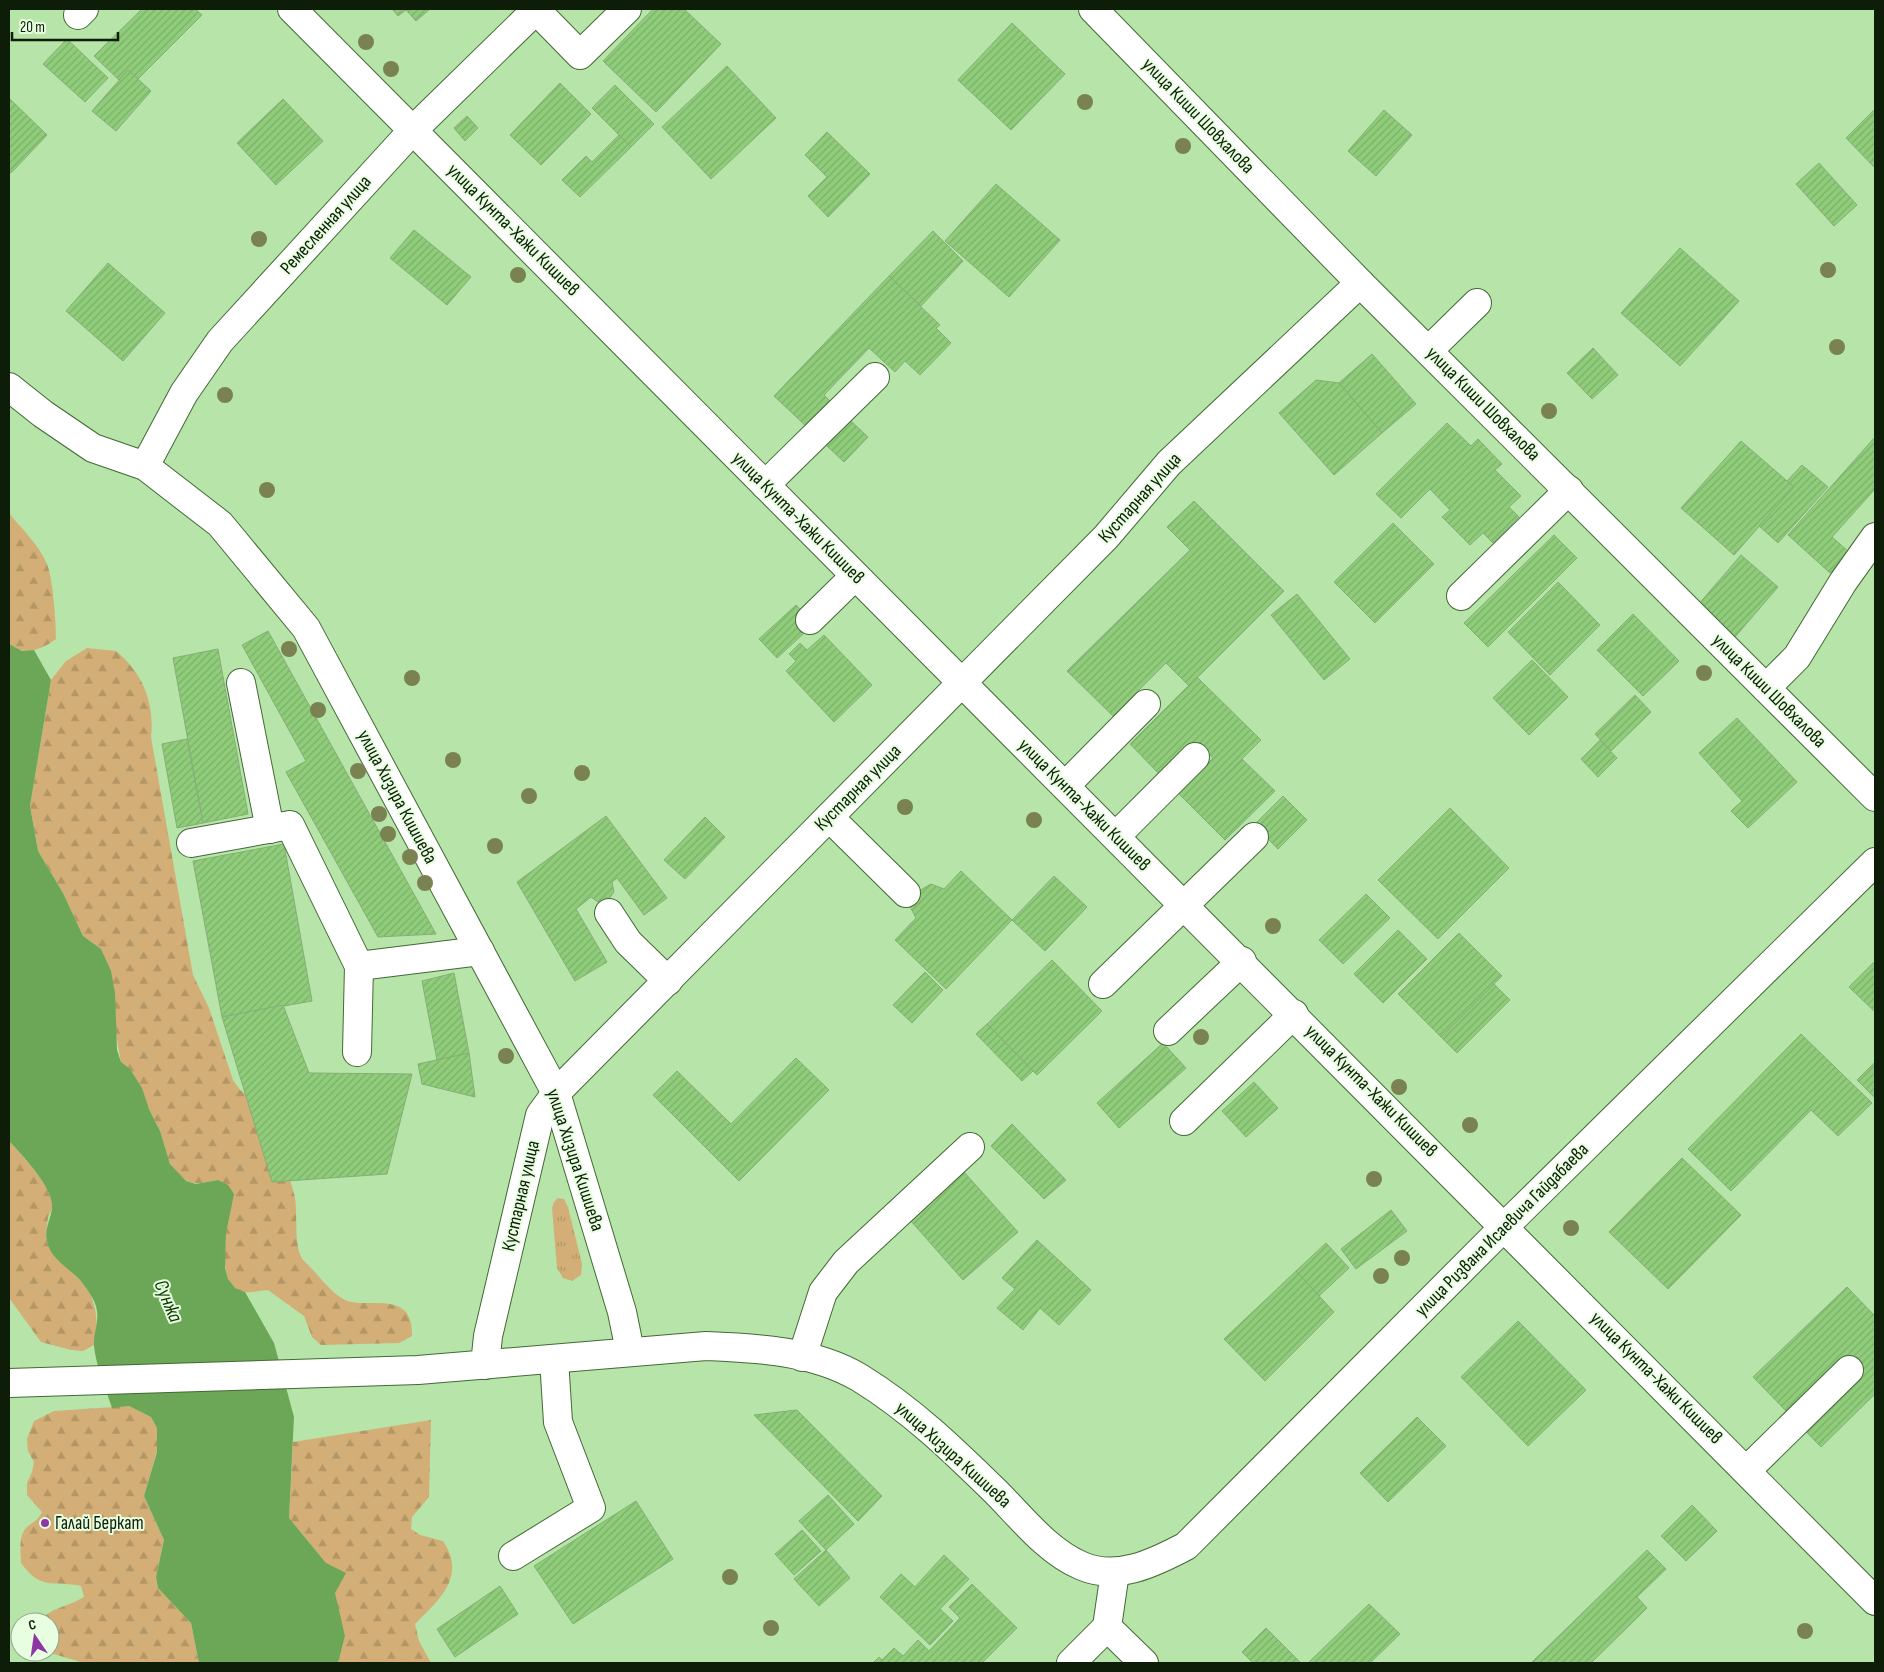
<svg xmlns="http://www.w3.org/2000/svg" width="1884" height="1672" viewBox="0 0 1884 1672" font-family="'Sofia Sans Condensed',sans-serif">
<defs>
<pattern id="grass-tufts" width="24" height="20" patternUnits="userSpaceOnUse" patternTransform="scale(1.25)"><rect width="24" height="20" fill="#d3af77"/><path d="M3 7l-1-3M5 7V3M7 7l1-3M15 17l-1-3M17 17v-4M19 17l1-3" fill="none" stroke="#b49665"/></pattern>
<pattern id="forest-firs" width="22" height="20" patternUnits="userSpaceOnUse" patternTransform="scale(1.25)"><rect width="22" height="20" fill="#d3af77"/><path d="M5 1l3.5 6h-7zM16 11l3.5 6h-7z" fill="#b49665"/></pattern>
<pattern id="building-hatch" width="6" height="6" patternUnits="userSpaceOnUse" patternTransform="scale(1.25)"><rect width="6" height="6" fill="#90cd7b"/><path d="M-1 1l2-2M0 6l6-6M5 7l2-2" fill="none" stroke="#7bb069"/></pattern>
</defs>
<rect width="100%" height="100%" fill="#b7e4a9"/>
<polygon fill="url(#grass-tufts)" points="558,1198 564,1199 568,1207 582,1264 581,1275 572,1281 563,1278 557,1268 552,1208 554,1202"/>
<g fill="url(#forest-firs)">
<path d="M9,513c12,15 29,31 37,49 7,13 10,61 10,77 -13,10 -33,18 -47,5z"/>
<path d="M87,648l29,3c26,21 39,52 35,86l42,238 16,33 24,72 7,10 10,7c15,32 38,66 45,101 3,17 -2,51 9,63 12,11 28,33 41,39 24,10 68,-12 67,36l-13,7 -78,2 -9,-8 -8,-21 -36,-26c-7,0 -16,3 -23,2 -27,-5 -19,-39 -19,-58 1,-17 -5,-37 -8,-54 -7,1 -16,4 -23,3 -26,-3 -28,-32 -35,-51 -2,-7 -7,-14 -10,-21 -10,-20 -10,-34 -29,-49l-20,-113 -18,-13 -20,-43 -25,-42 -8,-45 21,-126 15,-19z"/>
<path d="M9,1141c13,14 44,46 43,66 0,4 -3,7 -4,11 -1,7 -3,20 0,26 6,14 17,21 27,31 21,19 25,43 19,70l-11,6 -12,-1 -30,-8 -32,-44z"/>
<path d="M129,1406l22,11 6,11v23l-13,45 20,44 -8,37 2,11 33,35 8,40h-115l-37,-11h3v-30h-11c10,-14 31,-16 45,-25l-3,-11c-29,-6 -40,5 -60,-23 0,-10 -3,-26 5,-35 7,-7 10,-5 16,-16l-15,-17v-12l5,-11 2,-10 -6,-11 -1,-12 7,-18 20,-10z"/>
<path d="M431,1420l-2,77 -17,20 -1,12 9,6 23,6c24,36 -4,59 -28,83l4,17 12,22h-93l7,-27 -19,-73 -37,-45 4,-76z"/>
</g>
<path fill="#6ba756" d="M9,644l13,7 12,-1 17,30 -21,126 8,45 25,42 20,43 18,13 10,22 4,22 2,57 4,12 9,7 12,19 7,21 11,22 10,33 16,17 10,3 22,-4 10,5 6,9 -8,39 -1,35 3,11 7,9 10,4 29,51 20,74 -5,101 37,45 20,10 -11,20 10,43 -7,27h-139l-8,-40 -33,-35 -2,-11 8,-37 -20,-44 13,-44v-24l-6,-11 -22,-11 -17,2c-6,-19 -16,-42 -18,-62 -1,-15 8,-28 0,-45 -5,-9 -11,-19 -18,-25 -11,-10 -26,-19 -29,-35 -3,-12 4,-22 5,-33 2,-20 -30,-53 -43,-67z"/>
<g fill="url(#building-hatch)" stroke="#84af76">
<polygon points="142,9 195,9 202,15 138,79 128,70 119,80 94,56"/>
<polygon points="392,9 430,9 416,21 406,10 398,16"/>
<polygon points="653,9 684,9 721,44 656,112 603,61"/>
<polygon points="1012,23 1065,74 1011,130 958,80"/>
<polygon points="67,39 108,78 85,102 43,64"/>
<polygon points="727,66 776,118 711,179 662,127"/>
<polygon points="128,70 151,91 116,131 92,111"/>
<polygon points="560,83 591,114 541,165 510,135"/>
<polygon points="615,85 654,124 631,147 592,108"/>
<polygon points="9,98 47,135 11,173 9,171"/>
<polygon points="283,99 323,141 276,185 237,143"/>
<polygon points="1875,109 1875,168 1846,138"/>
<polygon points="1384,110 1412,135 1376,176 1348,151"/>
<polygon points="467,116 478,128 465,141 454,128"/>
<polygon points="827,132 870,174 828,217 808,196 827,177 805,155"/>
<polygon points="619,135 631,147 580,197 562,180 586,156 592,162"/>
<polygon points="1819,163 1857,205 1834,226 1796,184"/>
<polygon points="996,184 1060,240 1009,297 945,241"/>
<polygon points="414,230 471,277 447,305 390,258"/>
<polygon points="933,231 963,261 921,306 889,276"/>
<polygon points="1680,248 1739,301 1680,366 1621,313"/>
<polygon points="108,263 165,313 123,361 66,311"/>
<polygon points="889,276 940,325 936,328 951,343 920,375 905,361 895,372 869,348 824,395 835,406 848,404 858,414 851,421 868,437 844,462 774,396"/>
<polygon points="1593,348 1618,375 1592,399 1567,373"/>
<polygon points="1372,354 1416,404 1382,433 1339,383"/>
<polygon points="1316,380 1339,383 1382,433 1334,475 1279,413"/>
<polygon points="1447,423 1471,446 1478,439 1502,464 1495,470 1521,496 1509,507 1519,517 1493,543 1483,533 1470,545 1442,517 1450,510 1430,489 1401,518 1376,494"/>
<polygon points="1875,437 1875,489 1832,537 1849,552 1830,573 1788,535"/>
<polygon points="1741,441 1794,487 1734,555 1681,508"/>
<polygon points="1802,465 1828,487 1778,543 1759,526 1794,487 1787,481"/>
<polygon points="1194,501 1284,591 1189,686 1166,663 1113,716 1067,671 1190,550 1167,527"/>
<polygon points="1393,523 1434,564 1375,623 1334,582"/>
<polygon points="1554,535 1577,558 1488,647 1464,623"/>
<polygon points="1741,555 1778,587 1735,637 1698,605"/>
<polygon points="1558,582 1600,625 1550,675 1508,632"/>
<polygon points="1297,594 1350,659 1324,680 1271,615"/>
<polygon points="796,605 814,624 777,658 759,639"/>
<polygon points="1633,614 1679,661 1643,696 1597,650"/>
<polygon points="268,631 436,934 378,937 286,772 306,761 242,645"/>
<polygon points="824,635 872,685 834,722 786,671 796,661 789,654 800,643 807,650"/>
<polygon points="218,649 248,814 203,823 173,658"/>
<polygon points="1532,660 1568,697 1529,735 1493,698"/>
<polygon points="1197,677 1261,740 1193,808 1178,793 1213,758 1196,742 1162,777 1130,744"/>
<polygon points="1635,695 1651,712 1611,751 1595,734"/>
<polygon points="1737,718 1797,782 1748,828 1731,811 1742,801 1699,753"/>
<polygon points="187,739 203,823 177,828 162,744"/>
<polygon points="1600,740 1617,758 1598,777 1581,759"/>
<polygon points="1242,759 1275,791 1225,840 1193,808"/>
<polygon points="1283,796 1307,820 1278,849 1254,825"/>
<polygon points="1450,808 1509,868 1438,939 1378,880"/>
<polygon points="606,816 667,898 644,915 617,878 612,882 614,892 608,900 598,902 591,897 576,909 607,962 575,981 517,882"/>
<polygon points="705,817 725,837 685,879 664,860"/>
<polygon points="284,844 312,1001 222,1017 193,861"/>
<polygon points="961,871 1012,920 946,989 895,940 916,918 909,905 917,892 931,884 944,889"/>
<polygon points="1054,876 1087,907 1045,951 1012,920"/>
<polygon points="1366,894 1390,918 1343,964 1319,940"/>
<polygon points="1398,930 1427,959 1383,1003 1354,974"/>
<polygon points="1459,933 1502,976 1441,1037 1398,994"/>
<polygon points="1052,960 1102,1011 1037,1075 987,1024"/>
<polygon points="1875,961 1875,1012 1849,987"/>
<polygon points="925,972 943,990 912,1023 893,1005"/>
<polygon points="454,973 469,1053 437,1060 422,981"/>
<polygon points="1494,984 1510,1000 1457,1053 1441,1037"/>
<polygon points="283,1005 309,1073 412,1074 387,1174 272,1182 222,1017"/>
<polygon points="987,1024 1033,1071 1022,1081 976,1034"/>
<polygon points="1801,1034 1872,1103 1838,1136 1811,1110 1731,1191 1688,1149"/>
<polygon points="1163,1043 1186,1068 1119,1128 1097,1103"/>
<polygon points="469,1053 475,1097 422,1084 418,1064"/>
<polygon points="796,1058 829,1090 739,1181 653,1095 677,1071 731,1124"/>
<polygon points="1875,1062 1875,1098 1857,1080"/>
<polygon points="1254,1082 1278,1108 1246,1137 1222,1111"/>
<polygon points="1012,1124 1066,1180 1044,1199 991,1146"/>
<polygon points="1682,1158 1741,1215 1668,1289 1609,1232"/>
<polygon points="964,1172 1018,1232 963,1280 910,1220"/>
<polygon points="1391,1210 1407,1231 1356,1269 1341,1249"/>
<polygon points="1037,1240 1091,1290 1059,1325 1040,1308 1023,1330 997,1308 1015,1289 1002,1278"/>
<polygon points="1326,1243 1349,1268 1319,1296 1296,1271"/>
<polygon points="1296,1271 1334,1312 1265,1381 1224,1339"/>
<polygon points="1847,1287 1875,1316 1875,1394 1821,1447 1753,1377"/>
<polygon points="1518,1321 1586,1390 1528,1446 1461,1377"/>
<polygon points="797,1410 882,1496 858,1521 754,1415"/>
<polygon points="1417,1417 1446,1446 1388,1502 1360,1473"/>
<polygon points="828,1495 854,1524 826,1550 799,1521"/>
<polygon points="636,1501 673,1559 573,1624 534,1566"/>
<polygon points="1692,1505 1717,1531 1686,1561 1661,1536"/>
<polygon points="802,1530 821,1551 794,1575 775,1554"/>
<polygon points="826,1550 850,1578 819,1606 794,1579"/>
<polygon points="1647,1550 1666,1569 1637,1597 1647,1608 1591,1663 1531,1663"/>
<polygon points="944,1555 969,1579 940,1609 953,1621 930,1645 880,1597 901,1574 915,1587"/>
<polygon points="972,1584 1017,1628 982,1663 873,1663 879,1657 882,1660 894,1648 903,1656 918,1640 929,1651 960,1618 949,1607"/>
<polygon points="500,1586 518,1614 455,1657 437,1629"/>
<polygon points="1369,1604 1400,1634 1370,1663 1308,1663"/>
<polygon points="1266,1628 1301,1663 1253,1663 1242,1652"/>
</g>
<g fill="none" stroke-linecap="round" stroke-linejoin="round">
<defs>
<g id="minor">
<polyline points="292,9 1875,1601"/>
<polyline points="1093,9 1360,283 1875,797"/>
<polyline points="536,10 580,55 627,9"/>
<polyline points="78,15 84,9"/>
<polyline points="1429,350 1477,303"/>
<polyline points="9,387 43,414 93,448 145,466 220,524 306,628 556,1093 622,1312 630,1351"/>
<polyline points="145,466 184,393 220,341 413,130 537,9"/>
<polyline points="765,485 875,377"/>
<polyline points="1461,596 1569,490"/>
<polyline points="810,620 855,576"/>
<polyline points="241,683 270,829"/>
<polyline points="1766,688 1797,657 1843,582 1875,537"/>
<polyline points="1065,786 1146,704"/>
<polyline points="829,817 906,893"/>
<polyline points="1116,836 1195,757"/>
<polyline points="191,843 290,825 359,966 480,951"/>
<polyline points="609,913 628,942 668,981"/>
<polyline points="1103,984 1254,837"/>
<polyline points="1168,1031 1242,961"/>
<polyline points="357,1052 359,966"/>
<polyline points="1184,1121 1294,1014"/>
<polyline points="802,1357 823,1292 846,1262 970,1147"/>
<polyline points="485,1365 488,1336 540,1115 556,1093 1106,537 1169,463 1360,283"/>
<path d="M9,1383l409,-13 288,-24c52,2 109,5 154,32 52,32 93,72 136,114 25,25 52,60 86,74 35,15 72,-3 104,-20l319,-320 370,-364"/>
<polyline points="1747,1470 1849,1370"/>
<polyline points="513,1556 591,1508 558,1422 554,1359"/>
<polyline points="1115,1572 1107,1627 1144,1663"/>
<polyline points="1071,1663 1107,1627"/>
</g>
</defs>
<use href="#minor" stroke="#426a34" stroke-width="30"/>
<use href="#minor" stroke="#fff" stroke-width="28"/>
</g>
<g fill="#798250">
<circle cx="366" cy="42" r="8"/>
<circle cx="391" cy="69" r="8"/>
<circle cx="1085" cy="102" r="8"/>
<circle cx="1183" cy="146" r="8"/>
<circle cx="259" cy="239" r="8"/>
<circle cx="1828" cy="270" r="8"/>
<circle cx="518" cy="275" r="8"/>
<circle cx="1837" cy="347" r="8"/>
<circle cx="225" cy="395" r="8"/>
<circle cx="1549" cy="411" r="8"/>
<circle cx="267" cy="490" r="8"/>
<circle cx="289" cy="649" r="8"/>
<circle cx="1704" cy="673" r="8"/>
<circle cx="412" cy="678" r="8"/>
<circle cx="318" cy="710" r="8"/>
<circle cx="453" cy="760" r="8"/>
<circle cx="358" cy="771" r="8"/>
<circle cx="582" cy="773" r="8"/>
<circle cx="529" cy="796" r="8"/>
<circle cx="905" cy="807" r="8"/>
<circle cx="379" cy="814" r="8"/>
<circle cx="1034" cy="820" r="8"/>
<circle cx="388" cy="834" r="8"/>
<circle cx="495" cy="846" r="8"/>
<circle cx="410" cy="857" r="8"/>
<circle cx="425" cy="883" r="8"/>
<circle cx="1273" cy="926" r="8"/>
<circle cx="1201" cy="1037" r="8"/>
<circle cx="506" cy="1056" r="8"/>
<circle cx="1399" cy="1087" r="8"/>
<circle cx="1470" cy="1125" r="8"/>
<circle cx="1374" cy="1179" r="8"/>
<circle cx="1571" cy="1228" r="8"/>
<circle cx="1402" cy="1258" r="8"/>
<circle cx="1381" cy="1276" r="8"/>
<circle cx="730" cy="1577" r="8"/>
<circle cx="771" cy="1628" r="8"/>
<circle cx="1805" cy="1631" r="8"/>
</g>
<circle fill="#8d37a5" stroke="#e7fee0" stroke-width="2" cx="45" cy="1523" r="5"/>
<g text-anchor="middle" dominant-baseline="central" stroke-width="4" stroke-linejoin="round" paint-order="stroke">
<g font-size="19" fill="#0d1d07" stroke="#e7fee0">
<text transform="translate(1198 116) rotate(46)">улица Киши Шовхалова</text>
<text transform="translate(326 225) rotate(-48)">Ремесленная улица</text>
<text transform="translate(513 230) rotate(45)">улица Кунта-Хажи Кишиев</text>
<text transform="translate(1483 404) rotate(45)">улица Киши Шовхалова</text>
<text transform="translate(1140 498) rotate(-48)">Кустарная улица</text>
<text transform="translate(798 518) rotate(45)">улица Кунта-Хажи Кишиев</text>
<text transform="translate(1769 691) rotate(45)">улица Киши Шовхалова</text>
<text transform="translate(858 788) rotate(-45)">Кустарная улица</text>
<text transform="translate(397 797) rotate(62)">улица Хизира Кишиева</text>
<text transform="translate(1084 805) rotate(45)">улица Кунта-Хажи Кишиев</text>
<text transform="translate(1371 1091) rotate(45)">улица Кунта-Хажи Кишиев</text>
<text transform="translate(575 1160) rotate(72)">улица Хизира Кишиева</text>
<text transform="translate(521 1196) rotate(-77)">Кустарная улица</text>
<text transform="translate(1502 1230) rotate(-45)">улица Ризвана Исаевича Гайдабаева</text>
<text transform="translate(1656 1378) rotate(45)">улица Кунта-Хажи Кишиев</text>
<text transform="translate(953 1455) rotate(42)">улица Хизира Кишиева</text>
</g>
<g font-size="19" fill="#0d1d07" stroke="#e7fee0" text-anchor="start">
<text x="55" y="1523">Галай Беркат</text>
</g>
<g font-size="20" font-style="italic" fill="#0e3600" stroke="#e7fee0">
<text transform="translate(168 1301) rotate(67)">Сунжа</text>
</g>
</g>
<rect width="1884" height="1672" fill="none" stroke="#0d1d07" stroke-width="20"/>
<g transform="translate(35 1637) rotate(347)"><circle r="24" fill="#e7fee0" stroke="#90a489"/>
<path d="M0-4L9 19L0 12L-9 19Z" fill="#8d37a5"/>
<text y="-8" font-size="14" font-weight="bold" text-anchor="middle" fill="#0d1d07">С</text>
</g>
<path d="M12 32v8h106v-8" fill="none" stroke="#0d1d07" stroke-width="2.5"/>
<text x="20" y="32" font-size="15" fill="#0d1d07" stroke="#e7fee0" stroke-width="4" paint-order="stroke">20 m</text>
</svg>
